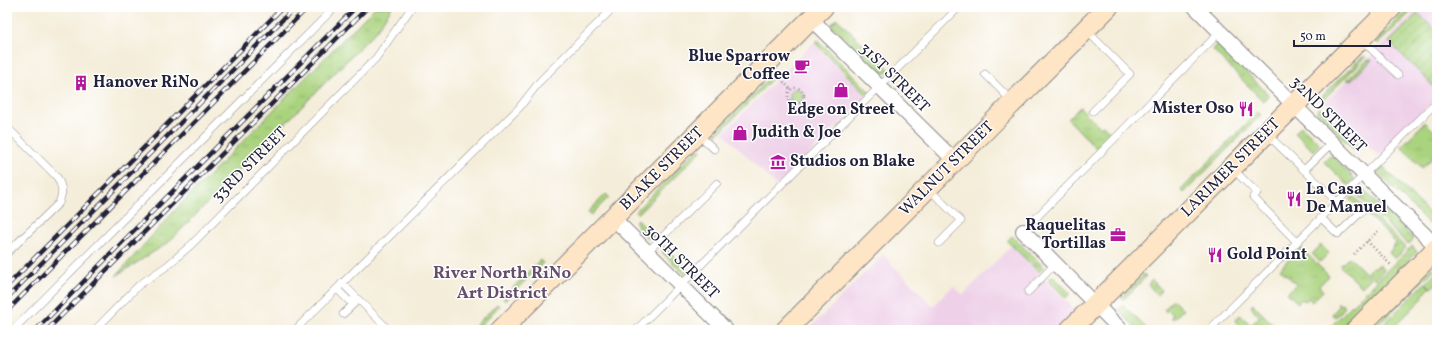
<svg xmlns="http://www.w3.org/2000/svg" width="1444" height="337" viewBox="0 0 1444 337" font-family="Vollkorn,serif">
<defs>
<pattern id="grass-tufts" width="24" height="20" patternUnits="userSpaceOnUse"><rect width="24" height="20" fill="#aad37e"/><path d="M3 7l-1-3M5 7V3M7 7l1-3M15 17l-1-3M17 17v-4M19 17l1-3" fill="none" stroke="#92b56e"/></pattern>
<pattern id="garden-furrows" width="10" height="10" patternUnits="userSpaceOnUse"><rect width="10" height="10" fill="#aad37e"/><path d="M-1 1l2-2M0 10L10 0M9 11l2-2" fill="none" stroke="#92b56e"/></pattern>
</defs>
<rect width="100%" height="100%" fill="#fff"/>
<filter id="ink" filterUnits="userSpaceOnUse"><feTurbulence type="fractalNoise" baseFrequency=".025" numOctaves="2"/><feDisplacementMap in="SourceGraphic" scale="8" xChannelSelector="R" yChannelSelector="G"/><feConvolveMatrix kernelMatrix="1 2 1 2 8 2 1 2 1" color-interpolation-filters="sRGB"/></filter>
<filter id="wash" filterUnits="userSpaceOnUse"><feTurbulence type="fractalNoise" baseFrequency=".012" numOctaves="4" result="noise"/><feDisplacementMap in="SourceGraphic" scale="16" xChannelSelector="R" yChannelSelector="G"/><feGaussianBlur stdDeviation="0.9" result="paint"/><feColorMatrix in="noise" values="0 0 0 0 0 0 0 0 0 0 0 0 0 0 0 0 0 1.4 0 .05"/><feComposite in="paint" operator="in"/></filter>
<g filter="url(#wash)">
<rect width="100%" height="100%" fill="#f4edd9"/>
<g fill="#eed0e8">
<polygon points="1420,7 1437,7 1437,98 1379,156 1325,102"/>
<polygon points="813,43 867,96 777,186 723,133"/>
<polygon points="1011,246 1096,330 808,330 883,255 933,306 953,286 963,295"/>
</g>
<g fill="url(#grass-tufts)" stroke="#667a5c">
<polygon points="375,7 392,7 376,31 169,242 116,276 177,208"/>
<polygon points="1410,7 1416,7 1378,44 1377,40"/>
<polygon points="837,19 864,45 858,51 831,25"/>
<polygon points="818,40 870,92 867,95 815,43"/>
<polygon points="1218,44 1269,95 1263,101 1213,50"/>
<polygon points="867,48 890,70 888,73 880,72 861,54"/>
<polygon points="1362,57 1366,57 1322,101 1320,98"/>
<polygon points="1367,60 1372,60 1351,80 1347,80"/>
<polygon points="770,77 772,79 715,137 716,131"/>
<circle cx="796" cy="96" r="7"/>
<polygon points="1080,107 1100,127 1103,125 1112,135 1097,149 1068,119"/>
<polygon points="1320,108 1359,147 1355,151 1316,111"/>
<polygon points="1258,112 1261,115 1184,193 1181,190"/>
<polygon points="1425,122 1437,134 1437,154 1422,168 1401,147"/>
<polygon points="1301,126 1320,144 1313,151 1295,133"/>
<polygon points="696,150 702,150 638,214 636,211"/>
<polygon points="1331,155 1355,179 1348,185 1324,162"/>
<polygon points="1382,166 1434,218 1429,224 1376,171"/>
<polygon points="1361,187 1414,239 1408,245 1355,193"/>
<polygon points="606,194 609,197 591,215 588,212"/>
<polygon points="1353,196 1371,213 1370,218 1350,199"/>
<polygon points="1374,216 1406,248 1395,259 1389,253 1396,243 1371,218"/>
<polygon points="637,219 654,236 648,238 637,226 638,225 635,221"/>
<polygon points="1012,236 1044,267 1039,272 1007,241"/>
<polygon points="1321,245 1329,253 1320,262 1312,254"/>
<polygon points="664,246 690,272 686,276 663,253"/>
<polygon points="1412,246 1417,252 1364,305 1358,299"/>
<polygon points="1300,247 1329,276 1319,286 1323,291 1312,302 1309,298 1305,301 1302,299 1298,303 1287,293 1296,284 1280,269"/>
<polygon points="1349,257 1371,278 1362,287 1340,266"/>
<polygon points="540,260 543,263 505,301 503,298"/>
<polygon points="1379,264 1384,270 1375,279 1367,272 1373,266 1375,268"/>
<polygon points="1432,267 1434,270 1373,330 1369,330"/>
<polygon points="1437,272 1437,283 1431,288 1426,283"/>
<polygon points="1144,274 1146,277 1123,300 1121,298"/>
<polygon points="1053,276 1070,293 1066,298 1048,280"/>
<polygon points="1152,280 1162,290 1157,295 1148,284"/>
<polygon points="1425,283 1430,288 1422,296 1423,298 1391,330 1378,330"/>
<polygon points="1173,300 1183,310 1173,319 1171,317 1173,314 1168,310 1166,312 1164,310"/>
<polygon points="1357,300 1363,306 1339,330 1327,330"/>
<polygon points="1338,303 1341,305 1342,304 1345,307 1336,317 1332,314 1339,306 1337,304"/>
<polygon points="497,304 499,306 476,330 471,330"/>
<polygon points="1253,304 1276,328 1274,330 1267,324 1260,330 1244,330 1235,321 1240,315 1251,325 1260,317 1251,307"/>
<polygon points="1123,305 1148,330 1138,330 1118,310"/>
</g>
<polygon fill="url(#garden-furrows)" stroke="#667a5c" points="1418,13 1437,32 1437,90 1389,42"/>
</g>
<g filter="url(#ink)">
<g fill="none" stroke-linecap="round" stroke-linejoin="round">
<defs>
<g id="lane">
<polyline points="1086,30 1130,74 1093,111"/>
<polyline points="1361,39 1398,75"/>
<polyline points="985,74 1012,101"/>
<path d="M7,127l50,50c6,11 6,15 2,26l-52,50"/>
<polyline points="698,134 714,149"/>
<polyline points="1267,134 1337,202"/>
<polyline points="1232,168 1257,193 1253,197 1297,242"/>
<polyline points="1304,170 1332,143"/>
<polyline points="928,188 961,221 939,243"/>
<polyline points="1321,218 1338,234 1362,211"/>
<polyline points="1023,231 1220,32"/>
<polyline points="647,252 717,183"/>
<polyline points="342,283 389,330"/>
<polyline points="337,289 349,301 358,300"/>
<polyline points="1028,292 1055,264"/>
<polyline points="343,314 358,300"/>
<polyline points="13,330 335,7"/>
<polyline points="95,330 139,285 167,266 192,244 376,58 412,7"/>
<polyline points="295,330 519,108 540,81 614,7"/>
<polyline points="636,330 959,7"/>
<polyline points="1209,330 1437,102"/>
</g>
<g id="street">
<polyline points="1195,7 1437,247"/>
<polyline points="811,19 955,161"/>
<polyline points="613,218 726,330"/>
<polyline points="1023,231 1121,330"/>
</g>
<g id="secondary">
<polyline points="501,330 823,7"/>
<polyline points="786,330 1108,7"/>
<polyline points="1070,330 1392,7"/>
<polyline points="1356,330 1437,248"/>
</g>
</defs>
<use href="#lane" stroke="#8b888a" stroke-width="8"/>
<use href="#street" stroke="#8b888a" stroke-width="16"/>
<use href="#secondary" stroke="#8b888a" stroke-width="22"/>
<g stroke="#8b888a" stroke-width="2.5" stroke-dasharray="1 3" stroke-linecap="butt">
<polyline points="778,76 791,90"/>
<circle cx="796" cy="96" r="8"/>
<polyline points="790,101 791,110"/>
<polyline points="1367,241 1391,265"/>
<polyline points="1354,254 1380,229"/>
</g>
<use href="#lane" stroke="#fff" stroke-width="7"/>
<use href="#street" stroke="#fff" stroke-width="14"/>
<use href="#secondary" stroke="#fde5c5" stroke-width="20"/>
<defs>
<g id="rail">
<polyline points="7,286 283,7"/>
<polyline points="7,298 295,7"/>
<polyline points="7,311 308,7"/>
<polyline points="36,330 151,213 356,7"/>
<polyline points="47,330 368,7"/>
</g>
</defs>
<use href="#rail" stroke="#22223b" stroke-width="4.5"/>
<use href="#rail" stroke="#fff" stroke-width="3" stroke-dasharray="9" stroke-linecap="butt"/>
</g>
</g>
<defs>
<symbol id="cafe-bare" viewBox="-9 -9 18 18"><path d="M-5.5-4.5H6V0H3Q3 3.5 0 3.5H-2.5Q-5.5 3.5-5.5 0ZM3-3.2v2h1.7v-2ZM-6 4.5H4V6H-6Z" fill="#b5179e" stroke="#fff" stroke-width="2.5" paint-order="stroke"/></symbol>
<symbol id="building-bare" viewBox="-9 -9 18 18"><path d="M-4-6H4V6H1V3H-1V6H-4ZM-2.5-4.3h1.7v1.8h-1.7ZM.8-4.3h1.7v1.8H.8ZM-2.5-1h1.7V.8h-1.7ZM.8-1h1.7V.8H.8Z" fill="#b5179e" stroke="#fff" stroke-width="2.5" paint-order="stroke"/></symbol>
<symbol id="shop-bare" viewBox="-9 -9 18 18"><path d="M-5-2.5h2.3a2.7 3.5 0 0 1 5.4 0H5L5.5 6h-11ZM-1.5-2.5h3a1.5 2.3 0 0 0-3 0Z" fill="#b5179e" stroke="#fff" stroke-width="2.5" paint-order="stroke"/></symbol>
<symbol id="restaurant-bare" viewBox="-9 -9 18 18"><path d="M-5-6h1v4h1v-4h1v4h1v-4h1v5L-1.5 .5V6h-2V.5L-5-1ZM5-6V6H3V1.5H1.5Q1.5-4 5-6Z" fill="#b5179e" stroke="#fff" stroke-width="2.5" paint-order="stroke"/></symbol>
<symbol id="museum-bare" viewBox="-9 -9 18 18"><path d="M0-6L6-3V-2H-6V-3ZM-5-1h2V3h-2ZM-1-1h2V3h-2ZM3-1h2V3H3ZM-6 4H6V6H-6Z" fill="#b5179e" stroke="#fff" stroke-width="2.5" paint-order="stroke"/></symbol>
<symbol id="office-bare" viewBox="-9 -9 18 18"><path d="M-6-3h4V-5.5h4V-3h4V5H-6ZM-1-4.5V-3h2v-1.5ZM-6 0V1H6V0Z" fill="#b5179e" stroke="#fff" stroke-width="2.5" paint-order="stroke"/></symbol>
</defs>
<g fill-rule="evenodd">
<use href="#cafe-bare" x="791" y="55" width="22" height="22"/>
<use href="#building-bare" x="70" y="72" width="22" height="22"/>
<use href="#shop-bare" x="830" y="79" width="22" height="22"/>
<use href="#restaurant-bare" x="1235" y="98" width="22" height="22"/>
<use href="#shop-bare" x="729" y="122" width="22" height="22"/>
<use href="#museum-bare" x="767" y="151" width="22" height="22"/>
<use href="#restaurant-bare" x="1283" y="188" width="22" height="22"/>
<use href="#office-bare" x="1107" y="224" width="22" height="22"/>
<use href="#restaurant-bare" x="1204" y="244" width="22" height="22"/>
</g>
<g text-anchor="middle" dominant-baseline="central" stroke-width="3" stroke-linejoin="round" paint-order="stroke">
<g font-size="16" font-weight="bold" fill="#22223b" stroke="#fff" text-anchor="start">
<text x="790" y="57" text-anchor="end">Blue Sparrow<tspan x="790" dy="18">Coffee</tspan></text>
<text x="93" y="83">Hanover RiNo</text>
<text x="1234" y="109" text-anchor="end">Mister Oso</text>
<text x="841" y="110" text-anchor="middle">Edge on Street</text>
<text x="752" y="133">Judith &amp; Joe</text>
<text x="790" y="162">Studios on Blake</text>
<text x="1306" y="190">La Casa<tspan x="1306" dy="18">De Manuel</tspan></text>
<text x="1106" y="226" text-anchor="end">Raquelitas<tspan x="1106" dy="18">Tortillas</tspan></text>
<text x="1227" y="255">Gold Point</text>
</g>
<g font-size="16" fill="#22223b" stroke="#fff">
<text transform="translate(894 78) rotate(45)">31ST STREET</text>
<text transform="translate(1328 115) rotate(45)">32ND STREET</text>
<text transform="translate(250 165) rotate(-45)">33RD STREET</text>
<text transform="translate(1231 168) rotate(-45)">LARIMER STREET</text>
<text transform="translate(662 169) rotate(-45)">BLAKE STREET</text>
<text transform="translate(947 169) rotate(-45)">WALNUT STREET</text>
<text transform="translate(681 262) rotate(45)">30TH STREET</text>
</g>
<g font-size="17" font-weight="bold" fill="#654e6c" stroke="#fff">
<text x="502" y="273">River North RiNo<tspan x="502" dy="20">Art District</tspan></text>
</g>
</g>
<rect width="1444" height="337" fill="none" stroke="#fff" stroke-width="24"/>
<path d="M1294 40v6h96v-6" fill="none" stroke="#22223b" stroke-width="2"/>
<text x="1300" y="40" font-size="12" fill="#22223b" stroke="#ffffff" stroke-width="3" paint-order="stroke">50 m</text>
</svg>
